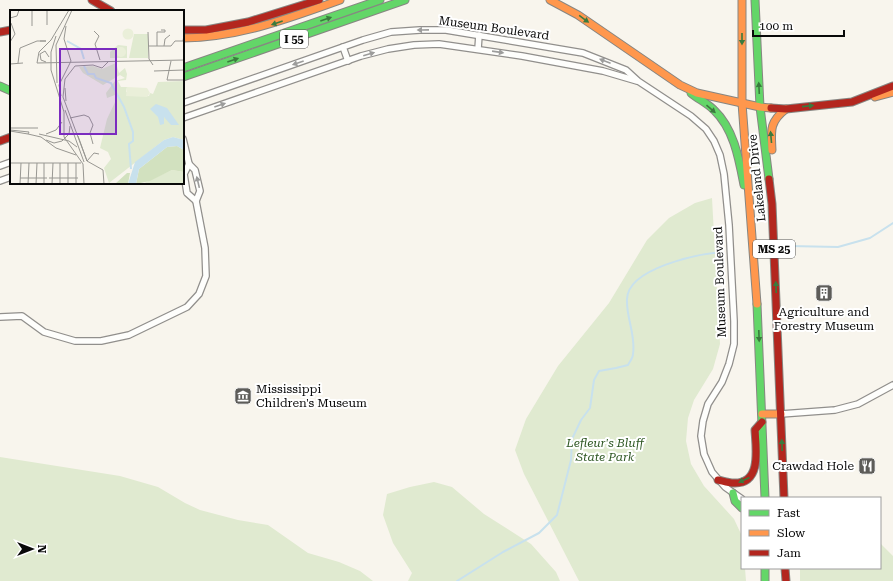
<svg xmlns="http://www.w3.org/2000/svg" width="893" height="581" viewBox="0 0 893 581" font-family="'Roboto Serif',serif">
<rect width="100%" height="100%" fill="#f8f5ed"/>
<g fill="#e0ead0">
<polygon points="712,198 720,344 713,369 694,400 688,418 686,441 691,464 704,486 734,519 741,534 742,540 742,568 745,568 746,581 579,581 524,474 515,450 526,419 558,366 609,303 647,240 669,218 695,203"/>
<polygon points="0,457 120,476 158,487 185,503 200,510 238,520 268,525 308,553 339,562 360,571 373,581 0,581"/>
<polygon points="434,482 452,487 484,514 531,544 556,572 560,581 408,581 412,573 393,543 383,515 387,494 410,487"/>
<polygon points="880,543 893,556 893,581 800,581 800,568 880,568"/>
</g>
<g fill="none" stroke-linecap="round" stroke-linejoin="round">
<g stroke="#c8e1ed" stroke-width="2">
<polyline points="789,246 838,247 870,238 893,223"/>
<path d="M457,581l46,-29 36,-19 18,-18 14,-55 1,-21 9,-19 9,-12 4,-28 5,-9 17,-3 12,-3c2,-4 5,-7 5,-11 3,-19 -7,-36 -6,-55 1,-31 71,-45 95,-47"/>
</g>
<defs>
<g id="street">
<polyline points="343,47 348,61"/>
<polyline points="478,49 479,35"/>
<polyline points="183,103 363,40 391,32 420,30 446,30 583,53 626,70 638,81 691,116 706,129 714,141 720,155 724,174 729,225 734,321 734,344 729,364 722,382 708,404 703,421 701,436 704,454 712,472 725,487 742,499"/>
<polyline points="183,118 361,56 388,49 414,45 439,44 522,56 603,71 637,81"/>
<polyline points="189,164 184,174 187,193 196,201"/>
<polyline points="0,166 11,162"/>
<polyline points="0,181 11,177"/>
<polyline points="0,317 22,316 44,332 75,341 101,341 129,335 187,307 199,294 206,276 205,248 196,201 200,191 195,170 189,164 183,139"/>
<polyline points="781,414 835,410 858,404 893,385"/>
</g>
<g id="fast">
<polyline points="755,0 760,107 769,179"/>
<polyline points="183,68 380,0"/>
<polyline points="183,77 405,0"/>
<polyline points="0,86 11,91"/>
<path d="M691,93c7,6 16,10 23,17 20,19 25,49 30,75"/>
<polyline points="757,304 765,498"/>
<polyline points="733,493 735,501 742,508"/>
<polyline points="765,568 765,581"/>
</g>
<g id="slow">
<polyline points="550,0 578,15 680,85 697,93 760,107 771,108"/>
<polyline points="742,0 742,103 757,304"/>
<path d="M183,38c57,-1 104,-19 157,-38"/>
<polyline points="875,97 893,92"/>
<path d="M772,150c-1,-19 -3,-28 14,-41"/>
<polyline points="762,414 781,414"/>
</g>
<g id="jam">
<polyline points="92,0 111,11"/>
<polyline points="183,30 206,30 248,22 319,0"/>
<polyline points="0,32 11,30"/>
<polyline points="771,108 786,109 852,102 893,86"/>
<polyline points="0,141 11,137"/>
<polyline points="769,179 772,204 784,498"/>
<path d="M718,480c5,1 10,3 16,3 28,1 22,-35 21,-53l7,-8"/>
<polyline points="785,568 786,581"/>
</g>
</defs>
<use href="#street" stroke="#918f8c" stroke-width="8"/>
<use href="#fast" stroke="#878682" stroke-width="9"/>
<use href="#slow" stroke="#878682" stroke-width="9"/>
<use href="#jam" stroke="#878682" stroke-width="9"/>
<use href="#street" stroke="#fefefc" stroke-width="5.5"/>
<use href="#fast" stroke="#63d668" stroke-width="7"/>
<use href="#slow" stroke="#ff974d" stroke-width="7"/>
<use href="#jam" stroke="#b3261e" stroke-width="7"/>
</g>
<defs><path id="oneway-solid" d="M-6-.8H1V-3.2L6.5 0L1 3.2V.8H-6Z"/></defs>
<g fill="#3a7a3d">
<use href="#oneway-solid" transform="translate(326 19) rotate(-19)"/>
<use href="#oneway-solid" transform="translate(584 19) rotate(36)"/>
<use href="#oneway-solid" transform="translate(277 23) rotate(161)"/>
<use href="#oneway-solid" transform="translate(742 39) rotate(90)"/>
<use href="#oneway-solid" transform="translate(233 60) rotate(-19)"/>
<use href="#oneway-solid" transform="translate(759 88) rotate(-93)"/>
<use href="#oneway-solid" transform="translate(808 106) rotate(-6)"/>
<use href="#oneway-solid" transform="translate(711 109) rotate(41)"/>
<use href="#oneway-solid" transform="translate(771 137) rotate(-95)"/>
<use href="#oneway-solid" transform="translate(776 287) rotate(-92)"/>
<use href="#oneway-solid" transform="translate(759 336) rotate(88)"/>
<use href="#oneway-solid" transform="translate(782 445) rotate(-92)"/>
<use href="#oneway-solid" transform="translate(744 480) rotate(156)"/>
</g>
<g fill="#9c9c9b">
<use href="#oneway-solid" transform="translate(423 30) rotate(179)"/>
<use href="#oneway-solid" transform="translate(498 52) rotate(8)"/>
<use href="#oneway-solid" transform="translate(369 54) rotate(-16)"/>
<use href="#oneway-solid" transform="translate(605 61) rotate(-159)"/>
<use href="#oneway-solid" transform="translate(298 63) rotate(161)"/>
<use href="#oneway-solid" transform="translate(220 105) rotate(-19)"/>
<use href="#oneway-solid" transform="translate(198 182) rotate(-103)"/>
</g>
<defs>
<symbol id="building-square" viewBox="-11 -11 22 22"><rect x="-9" y="-9" width="18" height="18" rx="4" fill="#5d5c59" stroke="#fff"/><path d="M-4-6H4V6H1V3H-1V6H-4ZM-2.5-4.3h1.7v1.8h-1.7ZM.8-4.3h1.7v1.8H.8ZM-2.5-1h1.7V.8h-1.7ZM.8-1h1.7V.8H.8Z" fill="#fff"/></symbol>
<symbol id="museum-square" viewBox="-11 -11 22 22"><rect x="-9" y="-9" width="18" height="18" rx="4" fill="#5d5c59" stroke="#fff"/><path d="M0-6L6-3V-2H-6V-3ZM-5-1h2V3h-2ZM-1-1h2V3h-2ZM3-1h2V3H3ZM-6 4H6V6H-6Z" fill="#fff"/></symbol>
<symbol id="restaurant-square" viewBox="-11 -11 22 22"><rect x="-9" y="-9" width="18" height="18" rx="4" fill="#5d5c59" stroke="#fff"/><path d="M-5-6h1v4h1v-4h1v4h1v-4h1v5L-1.5 .5V6h-2V.5L-5-1ZM5-6V6H3V1.5H1.5Q1.5-4 5-6Z" fill="#fff"/></symbol>
</defs>
<g fill-rule="evenodd">
<use href="#building-square" x="814" y="283" width="20" height="20"/>
<use href="#museum-square" x="233" y="386" width="20" height="20"/>
<use href="#restaurant-square" x="857" y="456" width="20" height="20"/>
</g>
<g text-anchor="middle" dominant-baseline="central" stroke-width="4" stroke-linejoin="round" paint-order="stroke">
<g fill="#fff" stroke="#535353" stroke-width="1">
<rect x="280" y="30" width="28" height="18" rx="3"/>
<rect x="753" y="240" width="42" height="18" rx="3"/>
</g>
<g font-size="11" font-weight="bold" fill="#090909">
<text x="294" y="39">I 55</text>
<text x="774" y="249">MS 25</text>
</g>
<g font-size="12" fill="#090909" stroke="#fff">
<text transform="translate(494 28) rotate(8)">Museum Boulevard</text>
<text transform="translate(757 178) rotate(-96)">Lakeland Drive</text>
<text transform="translate(720 282) rotate(-92)">Museum Boulevard</text>
</g>
<g font-size="12" fill="#090909" stroke="#fff">
<text x="824" y="312">Agriculture and<tspan x="824" dy="14">Forestry Museum</tspan></text>
<text x="256" y="389" text-anchor="start">Mississippi<tspan x="256" dy="14">Children's Museum</tspan></text>
<text x="854" y="466" text-anchor="end">Crawdad Hole</text>
</g>
<g font-size="12" font-style="italic" fill="#2e5723" stroke="#fff">
<text x="605" y="443">Lefleur's Bluff<tspan x="605" dy="14">State Park</tspan></text>
</g>
</g>
<g transform="translate(10 10)">
<rect width="174" height="174" fill="#f8f5ed"/>
<path d="M124,24h14v24h-19zM108,35l9,1v12h-17v-6zM106,53l3,10 6,-5 2,6 -1,6 -8,1 3,6h6l-1,5 23,4 1,-3 3,1 5,-12 26,-1v59l-11,-3 -9,3 -55,43 -5,-15 7,-9 -3,-7 -8,-4 7,-29 10,-21 -2,-3 -8,3 -1,-5 9,-12 10,-3 -5,-3 -17,10 -20,-12 -4,-6 14,-1 9,3zM162,160l12,2v12h-42z" fill="#e0ead0"/>
<path d="M167,136l7,4v22l-12,-2 -22,11 -14,3 3,-15 28,-22zM117,163h3l-2,11h-13z" fill="#d2e1bf"/>
<path d="M112.5 24a5.5 5.5 0 1 1 11 0a5.5 5.5 0 1 1-11 0ZM106 42a5 5 0 1 1 10 0a5 5 0 1 1-10 0ZM117,77l20,1 3,5 -3,4 -21,-1z" fill="#eaefd9"/>
<path d="M146,94l11,4 12,17h-8l-7,-8v7l-4,1 -2,-8 -8,-8zM163,127l11,3v10l-7,-4 -10,1 -28,22 -3,15h-8l7,-22 29,-22z" fill="#c8e1ed"/>
<path fill="none" stroke="#c8e1ed" stroke-width="2" d="M57,31l14,8 3,10M74,56l4,8h6l2,4 15,5 13,24 9,25v9l-4,3 2,25"/>
<path fill="none" stroke="#989792" stroke-width="1" d="M22,0v16M37,0v15M59,0l-18,30 -12,12 -2,11 147,-3M0,8l7,-2 2,-6M84,21l5,5 -4,8 5,16M138,22l1,27 4,6M46,26l-5,16v18l13,42v25l19,27 1,20M0,32l5,-8 -4,-11M139,36h22l4,-5h8l1,-6M147,36v-14h8v-2h-4M154,36l1,-7 5,-4M161,51l-4,19h17M36,52l-5,-2 -1,-6 5,-3 4,6M8,53l2,-15 17,-7h9h-6M0,54l13,-1M144,61l30,-1M47,73l-1,-38 16,-35M55,78l1,13M51,86l-2,-11 12,-24 -7,-22 2,-13M55,100l19,52M60,108l14,-3 5,2 4,8 -3,8 3,11M0,118h28M0,120l19,2 -1,2 -18,-3M18,124l13,3 15,11 20,7M29,124l30,7 8,6M36,124l10,-4 6,-8M68,126l9,25M36,130l8,3 8,-2 7,-7 1,-8M77,151l-24,-64 2,-18 10,-13 18,-1 9,3 7,-7M77,151l16,9 1,14M77,151l7,-8 5,1M0,153h71M10,168h27M39,168h29M10,174l1,-21M18,174l1,-21M26,174l1,-21M34,174v-21M42,174l1,-21M50,174v-21M58,174v-21M66,174v-21"/>
<path fill="#7b2cbf" fill-opacity="0.15" stroke="#7b2cbf" stroke-width="2" d="M50,39h56v85h-56z"/>
<rect width="174" height="174" fill="none" stroke="#090909" stroke-width="2"/>
</g>
<rect x="741" y="497" width="140" height="72" fill="#ffffff" stroke="#9d9d9d"/>
<rect x="749" y="510" width="20" height="6" fill="#63d668" stroke="#9d9d9d"/>
<text x="777" y="517" font-size="12" fill="#090909">Fast</text>
<rect x="749" y="530" width="20" height="6" fill="#ff974d" stroke="#9d9d9d"/>
<text x="777" y="537" font-size="12" fill="#090909">Slow</text>
<rect x="749" y="550" width="20" height="6" fill="#b3261e" stroke="#9d9d9d"/>
<text x="777" y="557" font-size="12" fill="#090909">Jam</text>
<g transform="translate(32 549) rotate(90)" stroke="#ffffff" stroke-width="3" paint-order="stroke">
<path d="M0-3L7 15L0 10L-7 15Z" fill="#090909"/>
<text y="-6" font-size="11" font-weight="bold" text-anchor="middle" fill="#090909">N</text>
</g>
<path d="M753 30v6h91v-6" fill="none" stroke="#090909" stroke-width="2"/>
<text x="759" y="30" font-size="12" fill="#090909" stroke="#ffffff" stroke-width="3" paint-order="stroke">100 m</text>
</svg>
